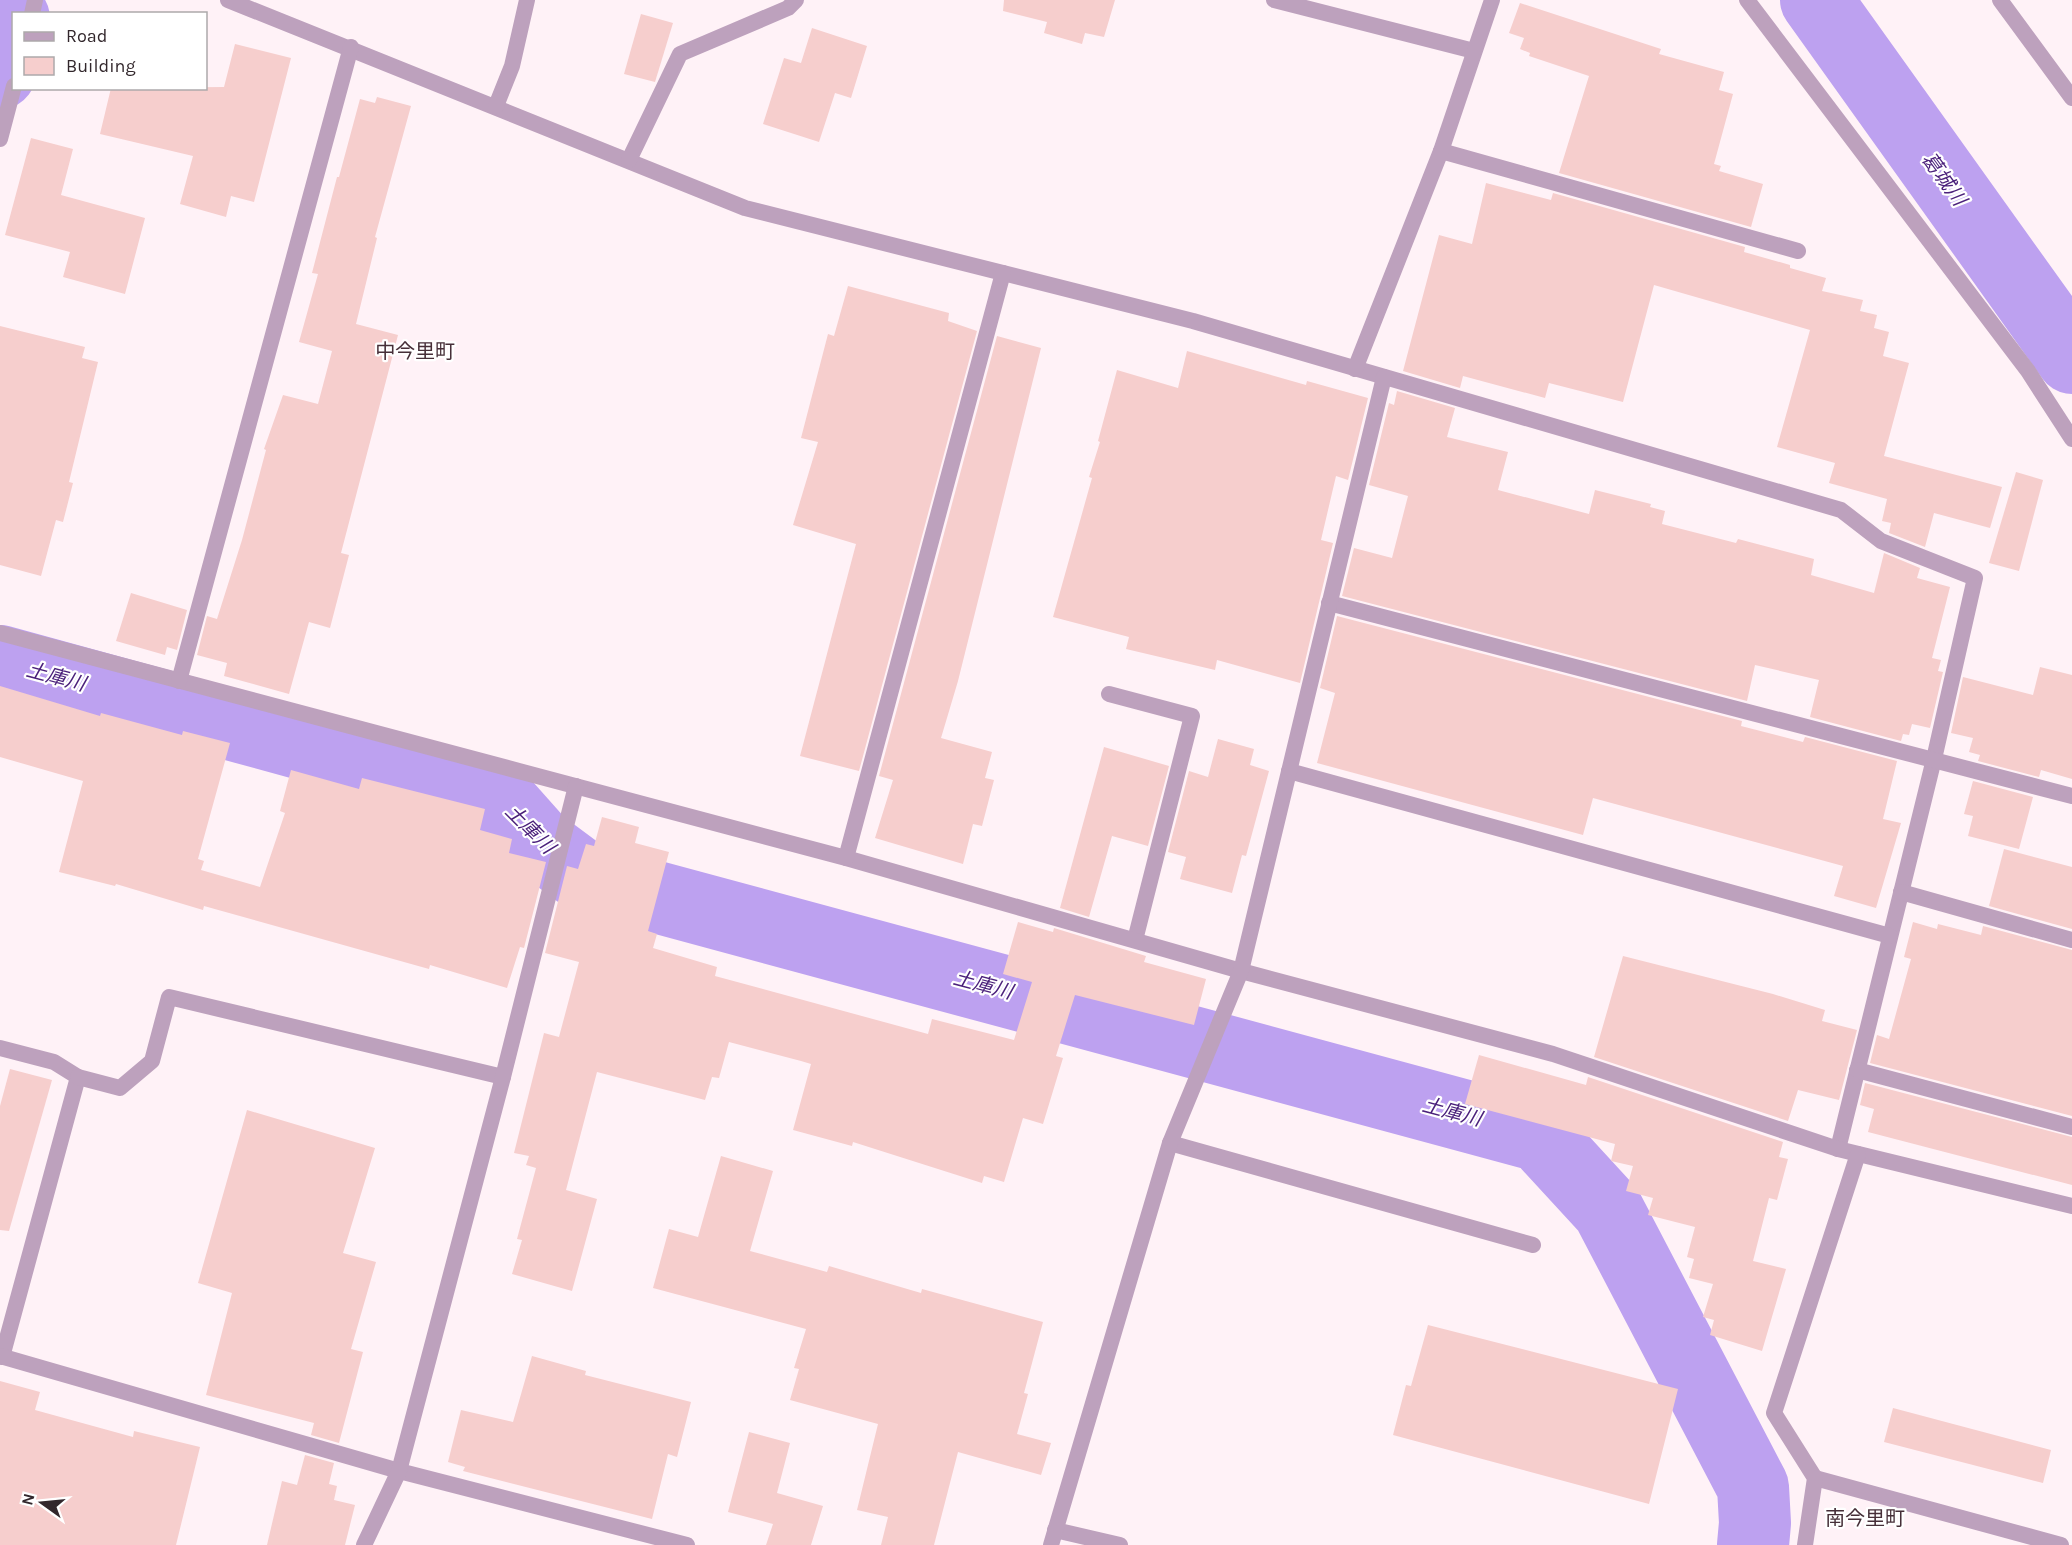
<svg xmlns="http://www.w3.org/2000/svg" width="2072" height="1545" viewBox="0 0 2072 1545" font-family="Karla,'Noto Sans JP',sans-serif">
<rect width="100%" height="100%" fill="#fff2f7"/>
<g fill="none" stroke-linecap="round" stroke-linejoin="round">
<g stroke="#bda1f0" stroke-width="72">
<polyline points="1816,0 2072,358"/>
<polyline points="0,73 14,18"/>
<polyline points="0,661 499,798 539,843 586,878 1540,1136 1608,1210 1753,1487 1755,1523 1753,1545"/>
</g>
</g>
<g fill="#f6cecd">
<polygon points="1004,0 1115,0 1104,37 1085,33 1082,44 1044,33 1047,22 1003,11"/>
<polygon points="1520,3 1661,49 1659,54 1724,72 1719,90 1733,94 1714,164 1721,166 1719,171 1763,184 1751,227 1559,173 1589,76 1529,56 1530,53 1520,49 1524,38 1509,33"/>
<polygon points="641,14 673,23 655,82 624,74"/>
<polygon points="812,28 867,46 851,98 835,93 819,142 763,124 784,58 801,63"/>
<polygon points="235,44 291,58 254,202 231,196 226,217 180,204 193,156 100,134 111,88 224,87"/>
<polygon points="377,97 411,106 375,237 377,238 356,324 398,335 341,553 349,555 330,628 309,622 289,694 224,676 227,663 197,655 207,616 217,619 242,540 266,450 264,449 283,395 318,404 332,351 299,342 318,274 312,273 337,177 339,177 360,99 375,103"/>
<polygon points="31,138 73,149 61,195 145,218 125,294 63,277 70,252 5,235"/>
<polygon points="1486,183 1551,200 1553,193 1745,247 1744,252 1790,265 1790,268 1826,278 1822,291 1863,300 1860,311 1877,315 1874,328 1889,332 1883,356 1909,363 1884,456 2002,487 1990,528 1934,513 1925,547 1889,533 1891,523 1882,521 1887,499 1829,483 1835,463 1777,447 1810,330 1654,285 1623,402 1549,383 1545,398 1463,376 1460,388 1403,371 1439,235 1472,244"/>
<polygon points="848,286 949,313 948,321 977,331 859,771 800,756 856,544 793,525 818,442 801,438 828,334 834,336"/>
<polygon points="0,326 85,347 82,358 98,362 69,482 73,483 63,522 56,520 41,576 0,565"/>
<polygon points="997,336 1041,348 958,681 941,738 992,752 985,778 994,780 982,826 973,824 963,864 875,838 893,780 879,776"/>
<polygon points="1187,351 1306,385 1307,381 1368,398 1348,480 1336,476 1321,540 1333,543 1300,683 1217,660 1215,670 1126,649 1129,637 1053,617 1092,478 1089,477 1100,442 1098,441 1117,370 1178,388"/>
<polygon points="1397,391 1455,408 1447,437 1508,452 1498,490 1589,514 1595,490 1651,504 1650,507 1665,511 1662,524 1736,543 1738,539 1814,559 1811,575 1874,593 1884,553 1920,568 1917,578 1950,587 1932,658 1941,660 1938,671 1943,672 1930,728 1912,724 1909,735 1903,734 1901,741 1810,717 1819,680 1755,665 1747,701 1342,596 1354,548 1392,558 1408,496 1369,485 1389,403 1394,405"/>
<polygon points="2016,472 2043,480 2019,571 1989,563"/>
<polygon points="131,593 187,610 177,650 167,647 165,655 116,641"/>
<polygon points="1337,616 1742,721 1741,726 1803,742 1805,737 1897,761 1883,819 1901,823 1876,908 1834,896 1843,866 1593,798 1583,835 1317,763 1335,693 1320,688"/>
<polygon points="2040,667 2072,675 2072,779 2041,770 2039,777 1978,761 1980,755 1969,752 1973,738 1951,733 1963,677 2033,695"/>
<polygon points="0,686 100,716 101,713 182,735 183,731 230,743 198,859 204,861 201,870 260,887 285,813 280,811 291,770 359,789 362,778 485,809 480,830 512,839 509,853 546,862 524,948 520,947 507,988 430,965 429,969 204,906 203,910 116,884 115,886 59,872 83,781 0,757"/>
<polygon points="1218,739 1254,749 1250,765 1269,771 1246,856 1242,855 1232,893 1180,879 1186,857 1168,852 1189,771 1208,777"/>
<polygon points="1104,747 1169,766 1148,846 1112,836 1089,917 1060,908"/>
<polygon points="1973,781 2033,797 2019,849 1968,836 1973,816 1964,814"/>
<polygon points="602,817 639,827 635,843 669,852 648,931 657,934 653,948 717,967 715,976 928,1034 932,1019 1014,1040 1032,982 1003,974 1018,922 1053,932 1054,928 1146,956 1144,962 1206,979 1194,1025 1075,995 1056,1056 1063,1058 1043,1124 1023,1118 1004,1182 984,1176 982,1183 853,1142 852,1146 793,1130 811,1064 801,1061 729,1042 719,1078 712,1077 705,1100 597,1072 566,1190 597,1199 572,1291 512,1274 522,1240 517,1239 536,1168 526,1165 529,1156 514,1153 544,1033 559,1037 579,962 545,953 567,866 578,869 586,844 594,846"/>
<polygon points="2004,849 2072,867 2072,929 1989,906"/>
<polygon points="1913,922 1937,929 1938,924 1981,935 1983,926 2072,950 2072,1116 1870,1063 1877,1035 1889,1039 1911,959 1904,957"/>
<polygon points="1623,956 1773,994 1825,1010 1822,1021 1857,1030 1839,1100 1798,1090 1788,1121 1594,1057"/>
<polygon points="1479,1055 1586,1085 1588,1077 1783,1142 1779,1157 1788,1159 1777,1200 1769,1198 1753,1261 1786,1269 1762,1351 1710,1335 1714,1320 1703,1317 1713,1284 1689,1278 1694,1259 1687,1257 1695,1227 1648,1215 1653,1198 1626,1191 1633,1166 1611,1161 1615,1144 1465,1104"/>
<polygon points="10,1069 52,1080 9,1231 0,1230 0,1106"/>
<polygon points="1865,1083 2072,1137 2072,1185 1868,1132 1874,1109 1860,1105"/>
<polygon points="247,1110 375,1148 343,1253 376,1262 351,1349 363,1352 339,1443 311,1435 314,1423 206,1395 232,1293 198,1283"/>
<polygon points="721,1156 773,1171 750,1251 827,1272 829,1266 921,1293 922,1289 1043,1322 1024,1393 1028,1394 1017,1434 1051,1443 1041,1475 958,1452 934,1545 881,1545 888,1517 857,1510 878,1424 790,1400 799,1369 794,1368 806,1329 653,1288 669,1229 698,1237"/>
<polygon points="1428,1325 1678,1389 1649,1504 1393,1435 1406,1385 1411,1386"/>
<polygon points="532,1356 586,1371 585,1375 691,1402 677,1457 668,1454 652,1519 463,1471 465,1467 448,1462 461,1410 513,1422"/>
<polygon points="0,1381 40,1392 35,1410 133,1437 134,1431 200,1447 176,1545 0,1545"/>
<polygon points="1893,1408 2051,1450 2043,1483 1884,1442"/>
<polygon points="749,1432 790,1443 777,1493 823,1506 811,1545 766,1545 773,1524 728,1512"/>
<polygon points="305,1455 334,1463 329,1484 337,1486 334,1500 355,1505 345,1545 267,1545 282,1481 297,1485"/>
</g>
<g fill="none" stroke-linecap="round" stroke-linejoin="round">
<polyline stroke="#bda1bd" stroke-width="16" points="1109,694 1192,716 1135,940"/>
<g stroke="#bda1bd" stroke-width="16">
<polyline points="228,0 745,208 1193,321 1841,510 1881,541 1975,578 1934,759 1838,1149"/>
<polyline points="1274,0 1474,51"/>
<polyline points="1747,0 2028,371 2072,439"/>
<polyline points="2000,0 2072,98"/>
<polyline points="32,14 35,0"/>
<polyline points="496,106 512,66 527,0"/>
<polyline points="0,139 14,86"/>
<polyline points="1441,151 1798,251"/>
<polyline points="629,160 680,54 788,8 796,0"/>
<polyline points="1355,369 1441,151 1492,0"/>
<polyline points="1329,603 2072,796"/>
<polyline points="0,633 846,858 1241,971 1553,1054 1838,1149 2072,1206"/>
<polyline points="179,681 351,47"/>
<polyline points="1289,771 1890,936"/>
<polyline points="846,858 1003,273"/>
<polyline points="1901,892 2072,940"/>
<polyline points="0,1048 54,1062 78,1077 2,1357"/>
<polyline points="1857,1070 2072,1127"/>
<polyline points="78,1077 120,1088 152,1061 169,997 503,1077"/>
<polyline points="1170,1143 1533,1245"/>
<polyline points="0,1356 399,1471 687,1545"/>
<polyline points="1815,1478 2061,1545"/>
<polyline points="1055,1530 1120,1545"/>
<polyline points="364,1545 399,1471 503,1077 576,786"/>
<polyline points="1051,1545 1170,1143 1241,971 1384,377"/>
<polyline points="1805,1545 1815,1478 1774,1413 1858,1154"/>
</g>
</g>
<g text-anchor="middle" dominant-baseline="central" stroke-width="4.5" stroke-linejoin="round" paint-order="stroke">
<g font-size="20" font-style="italic" fill="#4b217b" stroke="#fff">
<text transform="translate(1944 179) rotate(54)">葛城川</text>
<text transform="translate(56 677) rotate(15)">土庫川</text>
<text transform="translate(530 829) rotate(45)">土庫川</text>
<text transform="translate(983 985) rotate(15)">土庫川</text>
<text transform="translate(1452 1112) rotate(15)">土庫川</text>
</g>
<g font-size="20" fill="#462f38" stroke="#fff">
<text x="415" y="351">中今里町</text>
<text x="1865" y="1518">南今里町</text>
</g>
</g>
<rect x="12" y="12" width="195" height="78" fill="#ffffff" stroke="#ada9ab" stroke-width="1.5"/>
<rect x="24" y="32" width="30" height="9" fill="#bda1bd" stroke="#ada9ab" stroke-width="1.5"/>
<text x="66" y="42" font-size="18" fill="#32272c">Road</text>
<rect x="24" y="57" width="30" height="18" fill="#f6cecd" stroke="#ada9ab" stroke-width="1.5"/>
<text x="66" y="72" font-size="18" fill="#32272c">Building</text>
<g transform="translate(42 1503) rotate(285)" stroke="#ffffff" stroke-width="4.5" paint-order="stroke">
<path d="M0-4.5L10 22L0 15L-10 22Z" fill="#32272c"/>
<text y="-9" font-size="16" font-weight="bold" text-anchor="middle" fill="#32272c">N</text>
</g>
</svg>
